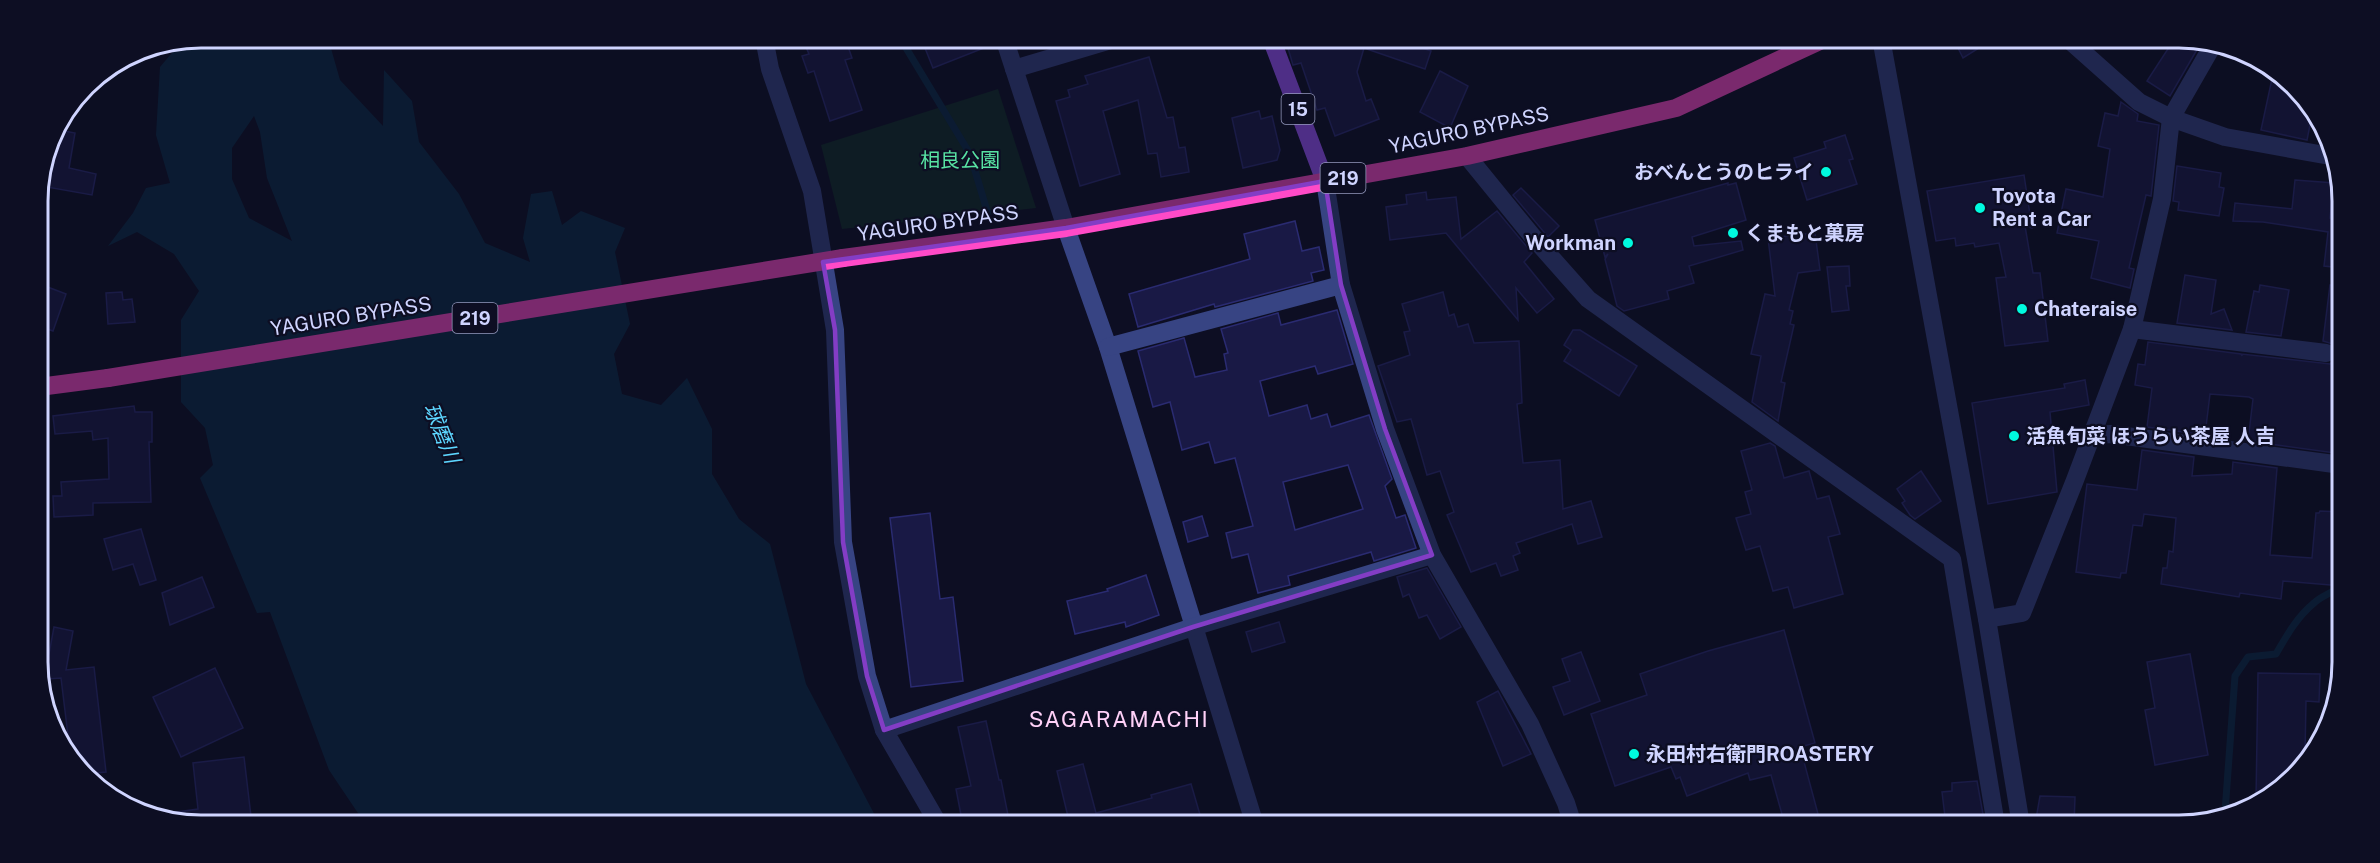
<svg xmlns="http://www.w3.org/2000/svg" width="2380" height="863" viewBox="0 0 2380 863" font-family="'Public Sans','Noto Sans JP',sans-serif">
<rect width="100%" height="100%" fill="#0d0e23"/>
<polygon fill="#102d26" points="998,89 1036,208 842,229 821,145"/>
<path fill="#0a2c45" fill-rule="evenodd" d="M201,38h127l12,42 43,46 1,-56 28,31 7,41 40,52 26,49 45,19 -7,-24 8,-44 21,-3 10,34 19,-14 44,17 -10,24 15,72 -16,30 8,40 39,11 26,-27 25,51v45l27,45 31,25 36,140 74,141h-514l-37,-55 -59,-158 -13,1 -57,-135 13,-13 -8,-37 -24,-26v-82l18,-29 -25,-37 -37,-22 -29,14 25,-33 13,-25 24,-5 -14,-48 4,-68 22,-26zM254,116l6,16 7,46 25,63 -43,-23 -17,-39v-31z"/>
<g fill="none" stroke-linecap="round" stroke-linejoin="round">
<g stroke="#0a2c45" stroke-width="7">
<polyline points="900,38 970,154 988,214"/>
<path d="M2225,812l10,-136 13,-19 28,-3c11,-19 21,-37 38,-51 8,-8 20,-10 28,-19"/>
</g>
</g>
<g fill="#191945" stroke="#2a2b71" stroke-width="1.5" fill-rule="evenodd">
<polygon points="802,38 845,38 852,58 845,60 862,110 830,121 814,71 808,73 802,56 809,54"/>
<polygon points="921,38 993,38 994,44 933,68"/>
<polygon points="1285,38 1393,38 1431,51 1425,69 1364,48 1357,72 1366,101 1371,99 1379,119 1335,136 1325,108 1317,110 1301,63 1293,65"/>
<polygon points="1953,38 1995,38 1963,58"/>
<polygon points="2175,38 2202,41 2170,96 2147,81"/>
<polygon points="1149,57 1167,118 1173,117 1179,148 1185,147 1189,172 1161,177 1157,153 1148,154 1138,100 1103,111 1120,174 1080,186 1056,101 1070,97 1068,90 1088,84 1085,76"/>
<polygon points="1440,71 1468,86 1450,128 1420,112"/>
<polygon points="2273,74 2302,94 2312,115 2307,140 2261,130"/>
<polygon points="2121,102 2138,114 2137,121 2159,125 2151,196 2146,195 2129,268 2134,269 2130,288 2091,278 2099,241 2057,233 2066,189 2103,197 2110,149 2098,146 2105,113 2118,116"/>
<polygon points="1259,111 1261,119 1272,116 1280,150 1277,160 1243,168 1232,118"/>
<polygon points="54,129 75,133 69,168 96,174 92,195 41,186"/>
<polygon points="1845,135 1853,159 1849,160 1857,184 1807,200 1794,158 1826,148 1824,142"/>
<polygon points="2177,166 2221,173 2219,187 2224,188 2219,216 2178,210 2179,202 2173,201"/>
<polygon points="2024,175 2032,228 2025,226 2033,273 2040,273 2048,341 2005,346 1996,278 2006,277 1999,243 1975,247 1974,243 1956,246 1955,238 1936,241 1927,191"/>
<polygon points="2295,180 2334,183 2330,218 2341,218 2341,268 2324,266 2328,232 2263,222 2233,221 2235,203 2292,209"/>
<polygon points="1728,183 1728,185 1736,183 1746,220 1692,237 1694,246 1741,241 1743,250 1689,266 1694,283 1667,291 1669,299 1624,311 1617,306 1605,259 1608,254 1605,257 1595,220"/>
<polygon points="1521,188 1559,226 1548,237 1513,195"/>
<polygon points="1426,192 1427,200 1456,197 1461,239 1497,211 1532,253 1524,262 1554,299 1537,313 1516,288 1518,320 1446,233 1390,240 1386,207 1407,204 1406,195"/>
<polygon points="1295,221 1302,251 1319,247 1324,270 1311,273 1313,281 1215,307 1214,304 1138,327 1129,294 1250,259 1244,234"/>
<polygon points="1815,233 1820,270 1798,273 1789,310 1793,311 1790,324 1794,325 1781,382 1785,383 1778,421 1752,402 1761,356 1751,354 1765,294 1775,296 1768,238"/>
<polygon points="1849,266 1850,286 1846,286 1849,310 1832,312 1827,267"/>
<polygon points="2185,275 2216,280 2211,314 2224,309 2232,330 2177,323"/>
<polygon points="2260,285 2289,290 2281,336 2246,332 2254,291 2259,292"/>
<polygon points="2330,285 2341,286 2342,402 2335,453 2248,441 2253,399 2249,397 2210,394 2205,435 2147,427 2152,388 2135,385 2138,364 2145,365 2148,342 2241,354 2242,356 2242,354 2330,364 2335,359 2337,354 2333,344 2323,341"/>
<polygon points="45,286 66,294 53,331 39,326 38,304"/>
<polygon points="122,292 123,300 132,299 135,322 108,324 106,293"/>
<polygon points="1443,292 1449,316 1454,314 1458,327 1468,324 1474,343 1519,341 1522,403 1517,404 1523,463 1560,460 1563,509 1591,501 1602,537 1578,544 1572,524 1516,543 1520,553 1513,556 1518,570 1501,576 1496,563 1471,572 1447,515 1454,512 1440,471 1427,475 1411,419 1397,422 1378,366 1410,355 1404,332 1410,331 1402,304"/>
<path d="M1337,310l16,54 -35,10 -3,-8 -55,15 9,35 38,-11 4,14 16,-5 4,13 38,-12 23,64 -7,7 11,32 9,-3 11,33 -42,13 -3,-9 -83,24 2,9 -32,8 -10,-39 -16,4 -6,-25 27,-7 -18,-68 -20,5 -6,-21 -27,8 -12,-48 -17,5 -15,-56 46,-13 11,39 32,-7 -3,-16 4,-1 -7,-24 57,-16 3,12zM1348,465l15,44 -68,21 -12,-48z"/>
<polygon points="1573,330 1580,330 1637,366 1619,396 1564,361 1571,350 1564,345"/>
<polygon points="2085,380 2089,405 2050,412 2057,492 1988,504 1972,403 2065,388 2064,384"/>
<polygon points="134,406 135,412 152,412 152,442 149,442 151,502 93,503 93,515 54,517 53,496 62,496 61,482 109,479 108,438 93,440 92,431 55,434 53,416"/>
<polygon points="1770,443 1775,446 1784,478 1809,471 1817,499 1829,496 1840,534 1828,537 1843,594 1794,608 1788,587 1773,591 1760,546 1746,550 1736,518 1751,514 1745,492 1752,490 1741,451"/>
<polygon points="2142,450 2194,457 2192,476 2232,474 2233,462 2277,468 2270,555 2312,558 2316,513 2319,513 2320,511 2342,512 2342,586 2283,581 2281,599 2240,593 2239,597 2161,584 2163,568 2167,568 2169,551 2173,552 2176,518 2144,514 2142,526 2133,525 2126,573 2121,573 2120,578 2076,572 2087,484 2137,490"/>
<polygon points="1921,471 1941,501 1915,519 1910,515 1902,503 1905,501 1897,489"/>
<polygon points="930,513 940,599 953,597 963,681 911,687 890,518"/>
<polygon points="1202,516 1208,536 1188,542 1183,522"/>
<polygon points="141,529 156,580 140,585 133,564 113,570 104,539"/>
<polygon points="1427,568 1461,627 1440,639 1427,615 1419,618 1409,594 1403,597 1397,577"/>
<polygon points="1146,575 1159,615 1126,627 1125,622 1075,634 1067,601 1108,591 1107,589"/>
<polygon points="202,577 214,607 170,625 162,593"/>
<polygon points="1279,622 1285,642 1252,652 1246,632"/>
<polygon points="54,627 73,631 66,670 94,667 106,772 85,774 78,770 70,752 61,678 47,679 45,654 49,654"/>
<polygon points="1784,630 1815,743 1800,747 1821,825 1785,825 1771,775 1750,780 1748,773 1687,796 1680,777 1676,779 1671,767 1615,786 1591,714 1647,695 1640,674 1708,651"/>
<polygon points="1581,652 1600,701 1564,715 1553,687 1570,681 1562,659"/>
<polygon points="2190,654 2208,755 2155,765 2145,710 2155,708 2147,662"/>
<polygon points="215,668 243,728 181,757 153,697"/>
<polygon points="2258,673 2320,674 2319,702 2306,701 2305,754 2279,791 2256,800"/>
<polygon points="1498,691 1531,754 1503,766 1477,702"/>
<polygon points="986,721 999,780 1001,780 1010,825 987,825 986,815 962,820 956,789 971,786 958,727"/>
<polygon points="244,757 252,825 201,825 156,818 156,815 198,809 193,763"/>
<polygon points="1083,764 1096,813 1152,798 1151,795 1191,784 1203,825 1070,825 1057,771"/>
<polygon points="1977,781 1985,825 1946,825 1942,792 1952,791 1952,783"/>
<polygon points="2040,796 2075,797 2074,825 2051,825 2051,819 2036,819"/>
</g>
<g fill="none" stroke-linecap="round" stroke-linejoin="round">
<g stroke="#374483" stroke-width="18">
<polyline points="764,38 770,69 812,191 835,330 843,542 867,676 884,730 939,825"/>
<polyline points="1004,38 1066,228 1108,347 1255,825"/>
<polyline points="1881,38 1987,619 2021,825"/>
<polyline points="2067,38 2139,102 2171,118 2225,137 2330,156"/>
<polyline points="1014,69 1118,38"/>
<polyline points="1467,156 1533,237 1588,299 1952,559 1996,825"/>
<polyline points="1325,181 1341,285 1385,429 1432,555 1530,724 1566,803 1573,825"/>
<polyline points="2132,329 2326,353"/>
<polyline points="1108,347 1341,285"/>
<polyline points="2092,435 2111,434 2334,464"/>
<polyline points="1987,619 2022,613 2075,480 2132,329 2162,199 2171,118 2214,43"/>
<polyline points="884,730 1193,627 1432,555"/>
</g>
<polyline stroke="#9d56ff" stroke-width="18" points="1271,38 1325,181"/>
<g stroke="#ff4ac7" stroke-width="18">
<polyline points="843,258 1066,228 1467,156 1676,108 1826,38"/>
<polyline points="39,387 108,378"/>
</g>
<polyline stroke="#ff4ac7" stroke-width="18" points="108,378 843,258"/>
</g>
<path d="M0 0H2380V863H0ZM1325,181l16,104 44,144 47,126 -239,72 -309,103 -17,-54 -24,-134 -8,-212 -12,-68 243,-34z" fill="#0d0e23" fill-opacity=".55" fill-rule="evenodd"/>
<path fill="none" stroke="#833dc5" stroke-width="4.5" stroke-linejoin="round" d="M1325,181l16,104 44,144 47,126 -239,72 -309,103 -17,-54 -24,-134 -8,-212 -12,-68 243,-34z"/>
<g fill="#00fadf" stroke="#0d0e23" stroke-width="2">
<circle cx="1826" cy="172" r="6"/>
<circle cx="1980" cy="208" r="6"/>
<circle cx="1733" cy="233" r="6"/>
<circle cx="1628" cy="243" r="6"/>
<circle cx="2022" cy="309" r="6"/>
<circle cx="2014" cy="436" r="6"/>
<circle cx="1634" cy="754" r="6"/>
</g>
<g text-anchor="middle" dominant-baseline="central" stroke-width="4.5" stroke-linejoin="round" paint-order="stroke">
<g fill="#0d0e23" stroke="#9599bd" stroke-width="1.5">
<rect x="1281.5" y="94" width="33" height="30" rx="4.5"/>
<rect x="1320.5" y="163" width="45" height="30" rx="4.5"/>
<rect x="452.5" y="303" width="45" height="30" rx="4.5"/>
</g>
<g font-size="18" font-weight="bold" fill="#cfd4ff">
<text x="1298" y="109">15</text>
<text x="1343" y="178">219</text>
<text x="475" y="318">219</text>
</g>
<g font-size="20" fill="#cfd4ff" stroke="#0d0e23">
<text transform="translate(1469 130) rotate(-12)">YAGURO BYPASS</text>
<text transform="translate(938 223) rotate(-8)">YAGURO BYPASS</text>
<text transform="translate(351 316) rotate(-9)">YAGURO BYPASS</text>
</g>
<g font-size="20" fill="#58e2a3" stroke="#0d0e23">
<text x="960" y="160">相良公園</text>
</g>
<g font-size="20" font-weight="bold" fill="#cfd4ff" stroke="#0d0e23" text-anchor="start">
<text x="1814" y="172" text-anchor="end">おべんとうのヒライ</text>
<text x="1992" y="196">Toyota<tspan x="1992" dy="23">Rent a Car</tspan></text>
<text x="1745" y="233">くまもと菓房</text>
<text x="1616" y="243" text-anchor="end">Workman</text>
<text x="2034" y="309">Chateraise</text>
<text x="2026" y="436">活魚旬菜 ほうらい茶屋 人吉</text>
<text x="1646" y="754">永田村右衛門ROASTERY</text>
</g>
<g font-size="21" font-style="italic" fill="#5dd6ff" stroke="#0d0e23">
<text transform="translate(442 433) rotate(68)">球磨川</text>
</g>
<g font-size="22" letter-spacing="1.5" fill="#ffd1f8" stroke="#0d0e23">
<text x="1119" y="719">SAGARAMACHI</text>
</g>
</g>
<path d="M0 0H2380V863H0ZM201 48H2179A153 153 0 0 1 2332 201V662A153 153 0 0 1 2179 815H201A153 153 0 0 1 48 662V201A153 153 0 0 1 201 48Z" fill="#0d0e23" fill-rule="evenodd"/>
<path fill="none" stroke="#cfd4ff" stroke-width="3" d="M201 48H2179A153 153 0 0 1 2332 201V662A153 153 0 0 1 2179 815H201A153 153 0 0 1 48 662V201A153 153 0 0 1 201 48Z"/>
</svg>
